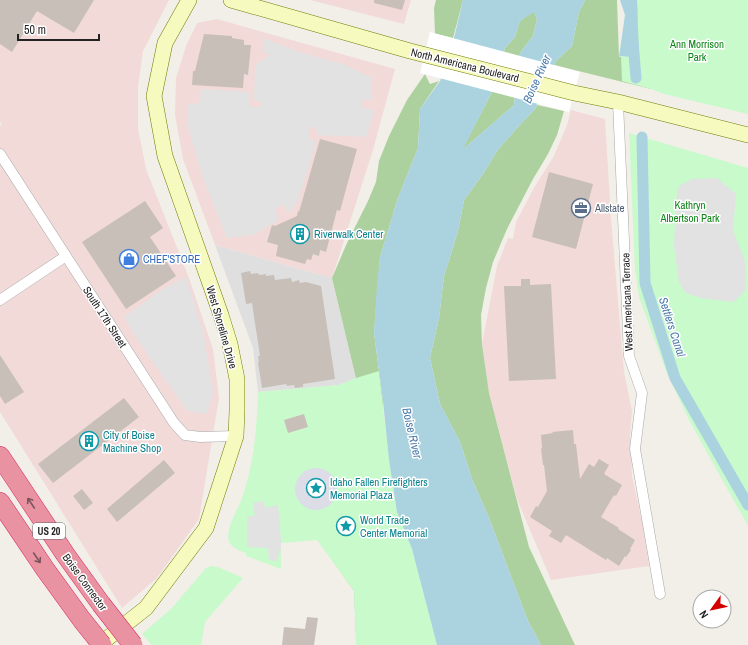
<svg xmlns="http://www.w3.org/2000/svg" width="748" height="645" viewBox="0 0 748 645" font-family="'Archivo Narrow',sans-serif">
<rect width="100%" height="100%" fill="#f2efe9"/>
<polygon fill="#e0dfdf" points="215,245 332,278 356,378 339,385 258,392 253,348"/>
<g fill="#f2dad9">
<polygon points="0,0 169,0 143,51 138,87 138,128 146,169 189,278 213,349 219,398 199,519 157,578 122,608 0,412 0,126 2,125 0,122"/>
<polygon points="310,0 411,0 404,24"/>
<polygon points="217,19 395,69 373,150 332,278 215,245 183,159 175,115 176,78 186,46 197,23"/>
<polygon points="571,110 605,119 611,218 624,372 632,411 630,435 632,476 643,526 649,566 551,580 517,499 489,393 482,344 497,266 508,238 513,239 516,222 535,186 554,156 567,125"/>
</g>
<g fill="#add19e">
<polygon points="436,0 463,0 453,38 435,34 434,8"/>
<polygon points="585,0 617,0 619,57 639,58 637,0 651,89 554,65 557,60 572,46 579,12"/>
<polygon points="534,11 537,19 533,36 520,53 514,105 462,150 492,92 505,48 515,37 520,21"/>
<polygon points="425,74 430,84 439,81 420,109 418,148 398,198 380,257 374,333 383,401 356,635 354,591 332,560 355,542 360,395 332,278 347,243 368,201 376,182 379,161 389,136 407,100"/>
<polygon points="537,105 564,111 557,135 548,154 533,179 507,229 493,262 486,288 481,315 482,344 489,393 529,547 575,645 541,645 528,621 489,518 472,479 460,442 440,404 430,358 439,318 444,276 458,231 464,200 483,174 497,151 517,128 535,109"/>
</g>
<g fill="#c8facc">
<polygon points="637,0 748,0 748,114 664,94 651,89 622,81 621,56 639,58"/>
<polygon points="629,133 748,168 748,526 690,422 666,371 639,297 635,270"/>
<path d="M379,371l10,89 8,52 15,37 25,96h-81l-2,-54 -37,-51 -36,3v26l-35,-13v-3c-5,-2 -15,-5 -17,-12 -4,-13 9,-31 13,-43 12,-34 15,-71 16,-106l81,-7 17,-7z"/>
<polygon points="212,566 218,567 243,578 205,622 201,645 152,645 142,634 171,609 206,568"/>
</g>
<g fill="#e2e2e2">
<polygon points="263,38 299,52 343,64 372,78 371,100 361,100 361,107 374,111 366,137 317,135 316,126 310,128 309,139 316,142 298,201 288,213 284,204 275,209 279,220 253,235 227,238 203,178 188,128 188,104 200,103 201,89 250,92 250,107 259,107 262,103 254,99 255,65 270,55 263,52"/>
<polygon points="717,178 736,194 733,231 745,261 746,289 742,294 733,302 701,298 686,293 679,283 674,246 676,200 679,186 692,179"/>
<polygon points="186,277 197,313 203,330 213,392 207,414 187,411 142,346 124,317 163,289"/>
<polygon points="264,501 265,508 278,505 281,540 281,548 277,561 269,560 268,548 247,547 247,517 255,515 253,503"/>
</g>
<circle fill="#dddde8" cx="316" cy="489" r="21"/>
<g fill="#aad3df" fill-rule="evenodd">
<path d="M463,0h122l-6,12 -7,34 -15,14 -22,49 -18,19 -20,23 -14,23 -19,26 -6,31 -14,45 -5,42 -9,40 10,46 20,38 12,37 17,39 39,103 13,24h-104l-25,-96 -15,-37 -8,-52 -6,-59 -9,-68 3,-48 3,-28 18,-59 20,-50 2,-39 20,-28 15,-47zM534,12l3,7 -4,17 -13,17 -6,52 -51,44 29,-57 13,-44 10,-11 5,-16z"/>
<polygon points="620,0 637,0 639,58 621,56 619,57 625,15"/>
</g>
<polygon fill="#fff" points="430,32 580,72 569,112 420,73"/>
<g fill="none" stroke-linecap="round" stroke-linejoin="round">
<g stroke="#aad3df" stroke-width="11">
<polyline points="633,42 636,78"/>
<polyline points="642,137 645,283 675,378 748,505"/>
</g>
</g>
<g fill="#c7bfb8">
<polygon points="0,0 94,0 74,33 37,11 12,52 0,44"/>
<polygon points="374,0 405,0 402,10 374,3"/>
<polygon points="204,34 232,36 232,38 244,40 244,45 251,45 248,75 244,74 243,88 192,85 193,71 195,71"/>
<polygon points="320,139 357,149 340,211 337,210 326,252 320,250 319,256 313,254 311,260 307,259 305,264 276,256 278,245 267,242 272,225 275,226 297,216 298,211 299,212"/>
<polygon points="549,172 593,184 576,249 532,237"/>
<polygon points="145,201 163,228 150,237 176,276 126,309 82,242"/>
<polygon points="250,271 251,274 258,273 259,275 266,274 266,276 274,275 275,280 291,278 292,282 299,280 300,283 306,282 321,286 335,379 303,384 303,387 295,388 294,385 287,386 286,384 262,388 258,362 259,362 258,356 260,356 252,303 246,304 241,273"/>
<polygon points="521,279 530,279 530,285 551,284 556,379 509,381 504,286 521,286"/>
<polygon points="0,355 24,392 5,404 0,396"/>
<polygon points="124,398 139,417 53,483 38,464"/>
<polygon points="304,414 308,427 288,433 284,420"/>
<polygon points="573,430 574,444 576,444 580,479 589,464 594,467 599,459 609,465 604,474 622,485 616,496 614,495 601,517 619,528 618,529 635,540 630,549 631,550 626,557 625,556 619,566 607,558 606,560 566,535 561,543 549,536 552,531 530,517 536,506 538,507 547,491 544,465 543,465 541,449 542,448 541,435 553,433 552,432"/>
<polygon points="164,460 175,473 117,522 107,509"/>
<polygon points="82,489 93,503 84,510 73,496"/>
<polygon points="307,617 318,618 314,645 282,645 284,627 305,629"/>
</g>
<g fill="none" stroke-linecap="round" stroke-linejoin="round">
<defs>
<g id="street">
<polyline points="618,102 629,356 642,393 635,449 660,594"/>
<polyline points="0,154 174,423 185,435 200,437 236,436"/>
<polyline points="0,300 66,256"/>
</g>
<g id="secondary">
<polyline points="231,0 410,51 574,93 618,102 748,135"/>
<polyline points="99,645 146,608 206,528 236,436 237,411 237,379 230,344 221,315 165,156 154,96 165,43 189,0"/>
</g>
<g id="highway">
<polyline points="0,456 65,554 101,604"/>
<polyline points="0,502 45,569 82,620"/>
</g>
</defs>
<use href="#street" stroke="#a9a9a9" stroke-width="11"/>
<use href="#secondary" stroke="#707d05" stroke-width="16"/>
<use href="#highway" stroke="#dc2a67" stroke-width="20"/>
<use href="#street" stroke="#fff" stroke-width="10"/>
<use href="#secondary" stroke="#f7fabf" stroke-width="15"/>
<use href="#highway" stroke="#e892a2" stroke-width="19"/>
<defs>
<g id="highway-bridge">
<polyline points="101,604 133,645"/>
<polyline points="82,620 102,645"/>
</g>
</defs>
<use href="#highway-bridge" stroke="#dc2a67" stroke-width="20" stroke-linecap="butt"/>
<use href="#highway-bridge" stroke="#e892a2" stroke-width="19"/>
</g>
<defs><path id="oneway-shaft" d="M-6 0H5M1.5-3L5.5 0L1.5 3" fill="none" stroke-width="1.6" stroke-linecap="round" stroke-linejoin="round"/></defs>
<g stroke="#7b545c">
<use href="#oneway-shaft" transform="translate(31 503) rotate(-124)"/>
<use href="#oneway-shaft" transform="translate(37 558) rotate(56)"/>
</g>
<defs>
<symbol id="office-ring" viewBox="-11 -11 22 22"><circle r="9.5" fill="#fff" stroke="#5c6f8a" stroke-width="1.5"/><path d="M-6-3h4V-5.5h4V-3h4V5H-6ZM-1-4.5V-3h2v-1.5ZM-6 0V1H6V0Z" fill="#5c6f8a"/></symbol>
<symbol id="building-ring" viewBox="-11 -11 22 22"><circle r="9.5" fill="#fff" stroke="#0f9aa8" stroke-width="1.5"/><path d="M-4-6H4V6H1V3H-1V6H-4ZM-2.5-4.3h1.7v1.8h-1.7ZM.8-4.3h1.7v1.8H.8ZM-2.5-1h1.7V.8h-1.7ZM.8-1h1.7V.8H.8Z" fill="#0f9aa8"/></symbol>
<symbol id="shop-ring" viewBox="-11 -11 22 22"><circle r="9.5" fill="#fff" stroke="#3f7fe0" stroke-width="1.5"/><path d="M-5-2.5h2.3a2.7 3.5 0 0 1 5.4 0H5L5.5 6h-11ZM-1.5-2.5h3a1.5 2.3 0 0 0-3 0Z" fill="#3f7fe0"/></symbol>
<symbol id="sight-ring" viewBox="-11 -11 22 22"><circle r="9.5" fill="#fff" stroke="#0f9aa8" stroke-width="1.5"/><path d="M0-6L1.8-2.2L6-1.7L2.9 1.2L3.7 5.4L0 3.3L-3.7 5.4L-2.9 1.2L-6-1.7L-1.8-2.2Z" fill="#0f9aa8"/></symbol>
</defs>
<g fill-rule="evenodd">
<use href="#office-ring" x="570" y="197" width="22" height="22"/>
<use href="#building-ring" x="289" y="223" width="22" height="22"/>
<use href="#shop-ring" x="118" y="248" width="22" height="22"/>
<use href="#building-ring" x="78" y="430" width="22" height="22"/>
<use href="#sight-ring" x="305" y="477" width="22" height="22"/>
<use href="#sight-ring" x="335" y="515" width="22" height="22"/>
</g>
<g text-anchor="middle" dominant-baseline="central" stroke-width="3" stroke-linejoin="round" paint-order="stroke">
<rect fill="#fff" stroke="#646464" stroke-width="1" x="33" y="523" width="32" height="16" rx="3"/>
<g font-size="10" font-weight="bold" fill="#222">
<text x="49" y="531">US 20</text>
</g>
<g font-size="11" fill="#0c8416" stroke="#fff">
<text x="697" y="44">Ann Morrison<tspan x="697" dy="13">Park</tspan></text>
<text x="690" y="205">Kathryn<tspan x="690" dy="13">Albertson Park</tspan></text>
</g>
<g font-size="11" fill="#222" stroke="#fff">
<text transform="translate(465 65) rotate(14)">North Americana Boulevard</text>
<text transform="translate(627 302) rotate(-92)">West Americana Terrace</text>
<text transform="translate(105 317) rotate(57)">South 17th Street</text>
<text transform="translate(222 327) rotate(74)">West Shoreline Drive</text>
<text transform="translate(85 582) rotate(54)">Boise Connector</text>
</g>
<g font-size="11" fill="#4e5e75" stroke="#fff" text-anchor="start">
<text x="595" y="208">Allstate</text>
</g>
<g font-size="11" fill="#0d838f" stroke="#fff" text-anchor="start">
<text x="314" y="234">Riverwalk Center</text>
<text x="103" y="435">City of Boise<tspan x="103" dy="13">Machine Shop</tspan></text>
<text x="330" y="482">Idaho Fallen Firefighters<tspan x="330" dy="13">Memorial Plaza</tspan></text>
<text x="360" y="520">World Trade<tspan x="360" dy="13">Center Memorial</tspan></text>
</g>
<g font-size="11" fill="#366cbe" stroke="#fff" text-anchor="start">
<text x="143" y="259">CHEF'STORE</text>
</g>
<g font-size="12" font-style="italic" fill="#4a7aab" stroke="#fff">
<text transform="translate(537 79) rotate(-66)">Boise River</text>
<text transform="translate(672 327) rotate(72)">Settlers Canal</text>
<text transform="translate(412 433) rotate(77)">Boise River</text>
</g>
</g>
<g transform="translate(712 609) rotate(237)"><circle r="19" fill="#ffffff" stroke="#a7a7a7"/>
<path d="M0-3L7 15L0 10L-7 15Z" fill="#d40000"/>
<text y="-6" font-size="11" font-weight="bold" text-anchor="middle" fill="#222222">N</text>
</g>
<path d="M18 34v6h81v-6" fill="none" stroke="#222222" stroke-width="2"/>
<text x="24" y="34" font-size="12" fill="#222222" stroke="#ffffff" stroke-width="3" paint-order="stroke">50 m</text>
</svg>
